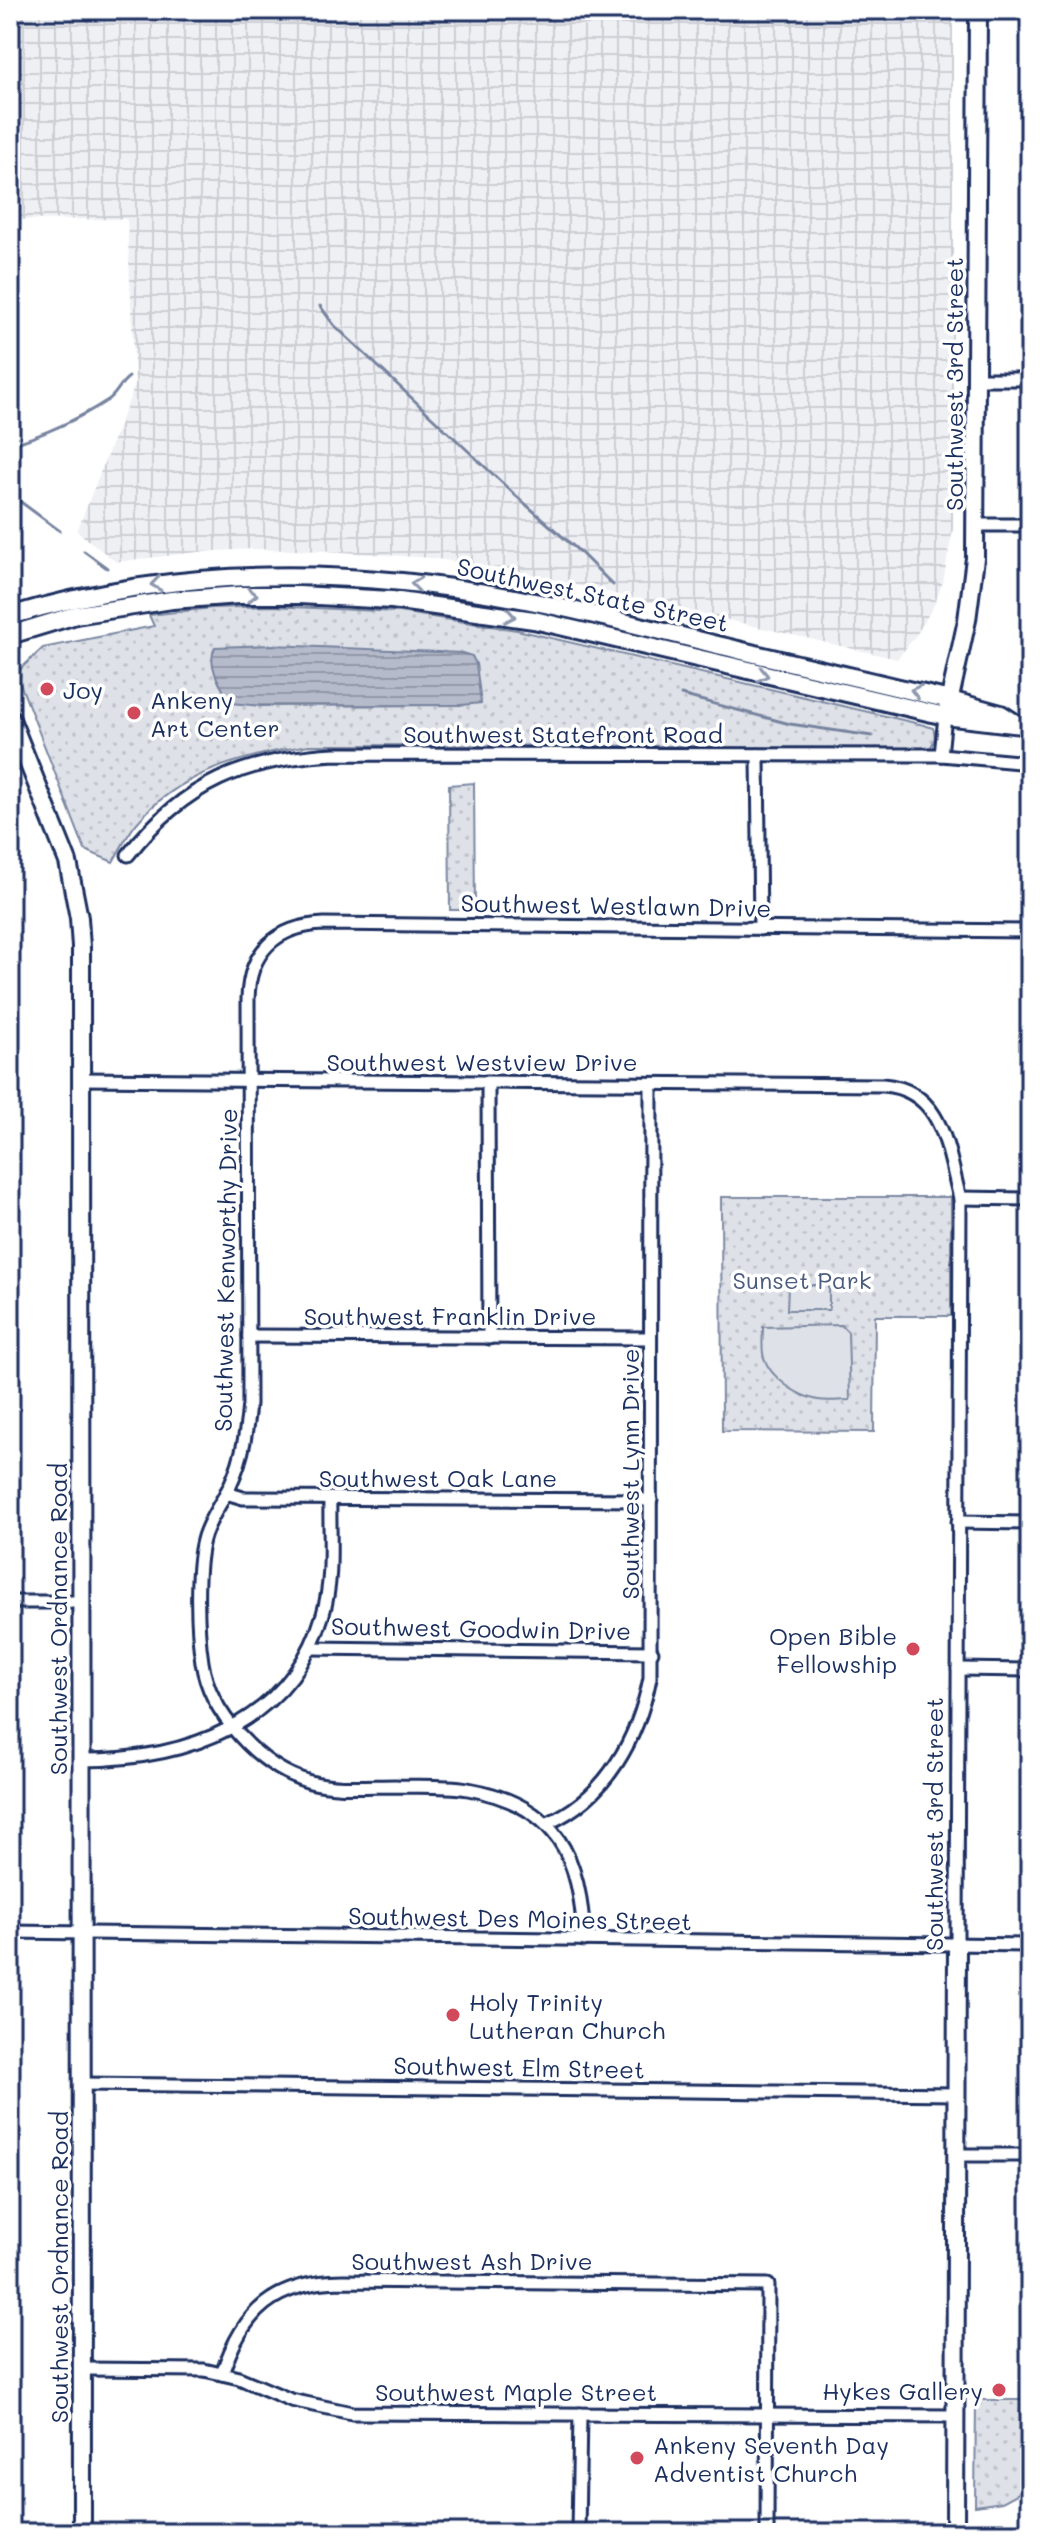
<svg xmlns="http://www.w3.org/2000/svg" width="1040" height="2543" viewBox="0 0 1040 2543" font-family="Mali,sans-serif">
<defs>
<pattern id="industrial-grid" width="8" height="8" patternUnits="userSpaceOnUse" patternTransform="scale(2)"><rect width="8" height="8" fill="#eff0f4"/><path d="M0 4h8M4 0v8" fill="none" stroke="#ccced4"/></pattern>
<pattern id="park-dots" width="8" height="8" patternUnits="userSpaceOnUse" patternTransform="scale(2)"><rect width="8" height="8" fill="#dee1e7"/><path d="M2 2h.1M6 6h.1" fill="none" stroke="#bec1c9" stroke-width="1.8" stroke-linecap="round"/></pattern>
<pattern id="water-rules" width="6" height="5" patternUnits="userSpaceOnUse" patternTransform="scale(2)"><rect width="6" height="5" fill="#b5bbca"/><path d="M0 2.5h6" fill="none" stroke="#9298a7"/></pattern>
</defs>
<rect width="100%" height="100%" fill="#fff"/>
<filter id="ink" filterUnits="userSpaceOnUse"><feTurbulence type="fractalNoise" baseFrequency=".0125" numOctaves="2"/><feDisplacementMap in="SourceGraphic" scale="16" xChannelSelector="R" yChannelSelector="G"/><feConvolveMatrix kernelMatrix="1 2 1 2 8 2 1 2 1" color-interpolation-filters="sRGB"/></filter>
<g filter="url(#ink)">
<polygon fill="url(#industrial-grid)" points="10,10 953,10 953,529 943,582 934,605 917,634 897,659 515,571 431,558 327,551 252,549 198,552 116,562 77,531 135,385 127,219 10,220"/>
<g fill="url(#park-dots)" stroke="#7c88a2" stroke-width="2">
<path d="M271,606l128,6 118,18 407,95 9,3c3,8 2,13 -3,20l-18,2h-190l-14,-4 -399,-1c-65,11 -129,26 -173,79 -9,11 -16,26 -23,38l-28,-12 -69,-177 27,-25 111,-22 -5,-11 63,-7z"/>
<polygon points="474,783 475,910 450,910 449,785"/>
<polygon points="721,1197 951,1197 951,1316 875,1316 874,1432 722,1431"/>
<polygon points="976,2400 1030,2400 1030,2487 1002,2502 975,2506"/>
</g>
<g fill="#dee1e7" stroke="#7c88a2" stroke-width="2">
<polygon points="788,1285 829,1285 829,1310 787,1310"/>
<path d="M841,1325l7,7 2,68c-10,0 -22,2 -32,0 -21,-4 -47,-22 -54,-42 -3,-9 -1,-21 -1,-31z"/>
</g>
<path fill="url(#water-rules)" stroke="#77839f" stroke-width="2" d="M272,645l190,8 10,3 4,8 5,39 -19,2 -201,1 -30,-3c-10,-16 -25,-38 -16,-56z"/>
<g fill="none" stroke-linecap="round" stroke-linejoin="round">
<g stroke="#77839f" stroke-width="3">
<polyline points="320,306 334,325 514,494 581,553 613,585"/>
<path d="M10,445c36,-11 67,-25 98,-45 9,-6 11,-16 21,-23"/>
<polyline points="10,494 60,531"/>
<polyline points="84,551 107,568"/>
<polyline points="681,695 790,724 872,736"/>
</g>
<defs>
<g id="street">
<polyline points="977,379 1030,379"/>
<polyline points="976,525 1030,525"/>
<polyline points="758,755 760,929"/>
<polyline points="941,755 945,716"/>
<path d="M128,855c57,-73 117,-96 207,-101l606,1 89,8"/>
<path d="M80,1079l803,6c61,5 64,65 77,113l-3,746"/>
<polyline points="488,1083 489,1338"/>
<polyline points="960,1198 1030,1199"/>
<polyline points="249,1336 650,1338"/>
<polyline points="226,1493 243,1498 651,1500"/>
<polyline points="958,1522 1030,1523"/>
<polyline points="10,1602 82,1602"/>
<polyline points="310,1648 652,1652"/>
<polyline points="958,1669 1030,1670"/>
<path d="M81,1760c105,0 210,-36 242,-146 11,-37 6,-78 7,-116"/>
<path d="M548,1823c59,-26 90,-85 102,-145l1,-594"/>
<polyline points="10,1932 1030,1945"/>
<path d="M584,1940c-4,-84 -26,-135 -116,-151 -24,-4 -49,-2 -73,-3 -27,0 -58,3 -85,-4 -28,-8 -50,-24 -70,-46 -19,-21 -34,-46 -38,-74 -5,-33 -7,-91 1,-122 4,-16 13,-29 21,-43 17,-30 22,-59 25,-93l-1,-405c1,-48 29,-73 76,-75l706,7"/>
<polyline points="82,2084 956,2094"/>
<polyline points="956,2155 1030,2155"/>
<polyline points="83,2369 204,2370 239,2378 291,2400 352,2413 956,2416"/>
<path d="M222,2374c21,-64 53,-92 121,-93l425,4 -1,248"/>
<polyline points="578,2533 580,2414"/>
</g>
<g id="secondary">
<path d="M10,616c168,-51 344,-49 515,-16 72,14 142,33 213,50 71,17 141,33 212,50l51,14 14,9"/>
<polyline points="10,635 76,615 172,600 239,595 299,595 392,600 534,620 945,716 1030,726"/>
<polyline points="948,707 967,620 975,558 978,10"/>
<polyline points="10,717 68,862 79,918 81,947 82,2533"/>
<polyline points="955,2533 957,1944"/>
</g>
</defs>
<use href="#street" stroke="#1b2f5e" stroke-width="17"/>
<use href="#secondary" stroke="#1b2f5e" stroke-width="22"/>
<use href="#street" stroke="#fff" stroke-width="11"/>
<use href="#secondary" stroke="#fff" stroke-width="16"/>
</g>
<defs><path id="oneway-chevron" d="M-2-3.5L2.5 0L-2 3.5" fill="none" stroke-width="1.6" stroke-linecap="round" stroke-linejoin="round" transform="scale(2)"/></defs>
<g stroke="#8d97ae">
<use href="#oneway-chevron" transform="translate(156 584) rotate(172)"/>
<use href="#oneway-chevron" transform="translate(416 584) rotate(-173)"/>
<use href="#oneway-chevron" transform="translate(252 595)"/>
<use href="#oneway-chevron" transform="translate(510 616) rotate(10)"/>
<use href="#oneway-chevron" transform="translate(763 675) rotate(13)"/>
<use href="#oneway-chevron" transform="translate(916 691) rotate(-167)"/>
</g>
</g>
<g fill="#d1495b" stroke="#fff" stroke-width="3">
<circle cx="47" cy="689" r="8"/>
<circle cx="134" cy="713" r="8"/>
<circle cx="913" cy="1649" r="8"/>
<circle cx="453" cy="2015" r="8"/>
<circle cx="999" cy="2390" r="8"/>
<circle cx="637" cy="2458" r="8"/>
</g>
<g text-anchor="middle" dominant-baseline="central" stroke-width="7" stroke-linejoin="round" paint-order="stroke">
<g font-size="24" fill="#1b2f5e" stroke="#fff">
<text transform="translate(953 384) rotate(-90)">Southwest 3rd Street</text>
<text transform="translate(593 594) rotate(12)">Southwest State Street</text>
<text x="563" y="733">Southwest Statefront Road</text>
<text transform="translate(616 905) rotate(1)">Southwest Westlawn Drive</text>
<text x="482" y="1061">Southwest Westview Drive</text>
<text transform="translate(225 1270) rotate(-89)">Southwest Kenworthy Drive</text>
<text x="450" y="1315">Southwest Franklin Drive</text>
<text transform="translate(629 1474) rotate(-90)">Southwest Lynn Drive</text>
<text x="438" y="1477">Southwest Oak Lane</text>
<text transform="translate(57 1619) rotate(-90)">Southwest Ordnance Road</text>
<text transform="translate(481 1628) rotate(1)">Southwest Goodwin Drive</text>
<text transform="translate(933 1824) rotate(-90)">Southwest 3rd Street</text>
<text transform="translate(520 1918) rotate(1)">Southwest Des Moines Street</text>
<text transform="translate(519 2067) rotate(1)">Southwest Elm Street</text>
<text x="472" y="2260">Southwest Ash Drive</text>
<text transform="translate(58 2267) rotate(-90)">Southwest Ordnance Road</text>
<text x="516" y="2391">Southwest Maple Street</text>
</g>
<g font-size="24" fill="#1b2f5e" stroke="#fff" text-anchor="start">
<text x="63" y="689">Joy</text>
<text x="150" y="699">Ankeny<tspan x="150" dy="28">Art Center</tspan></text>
<text x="897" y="1635" text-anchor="end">Open Bible<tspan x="897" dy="28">Fellowship</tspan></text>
<text x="469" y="2001">Holy Trinity<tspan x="469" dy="28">Lutheran Church</tspan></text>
<text x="983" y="2390" text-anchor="end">Hykes Gallery</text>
<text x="653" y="2444">Ankeny Seventh Day<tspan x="653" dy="28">Adventist Church</tspan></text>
</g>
<g font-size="24" fill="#4c5c80" stroke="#fff">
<text x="802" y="1279">Sunset Park</text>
</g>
</g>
<rect width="1040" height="2543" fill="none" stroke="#fff" stroke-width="40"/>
<rect x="20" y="20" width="1000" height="2503" fill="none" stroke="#1b2f5e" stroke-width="3" filter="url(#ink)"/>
</svg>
